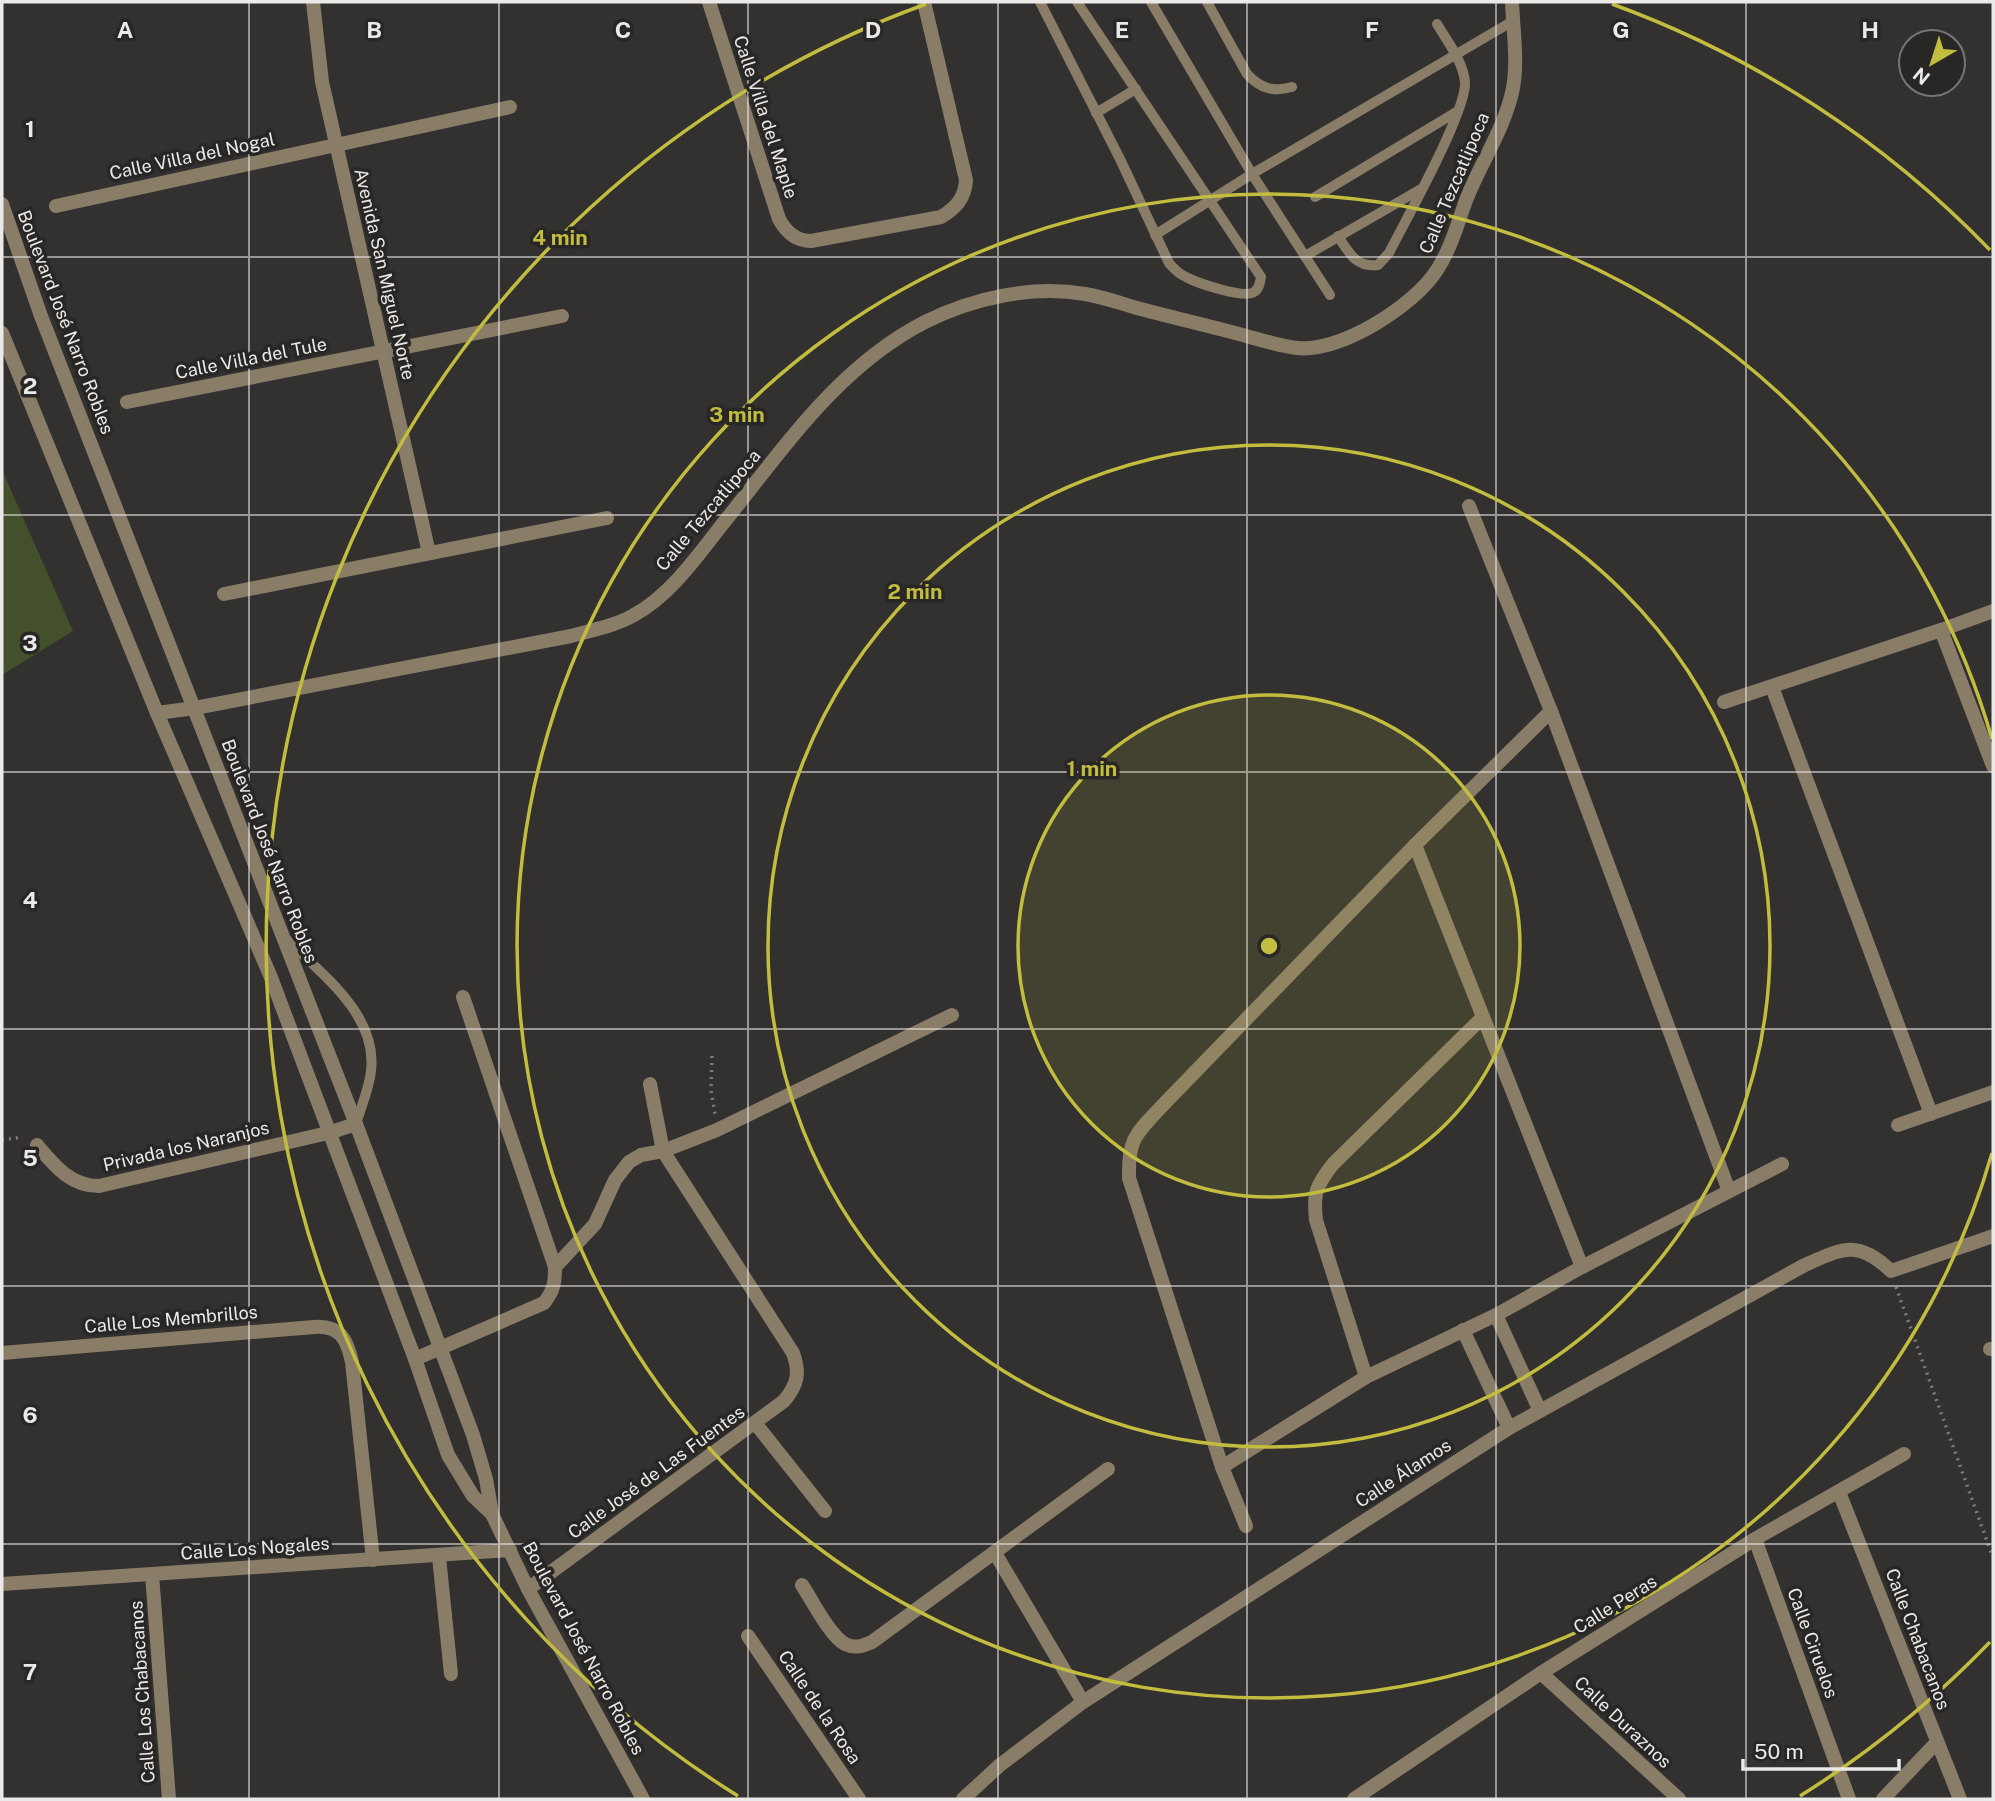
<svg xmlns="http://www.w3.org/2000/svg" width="1995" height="1801" viewBox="0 0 1995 1801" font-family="'Public Sans',sans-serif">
<rect width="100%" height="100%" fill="#32312f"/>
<polygon fill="#444f2b" points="2,470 73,631 2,675"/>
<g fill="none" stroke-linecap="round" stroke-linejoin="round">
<g stroke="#7c7b79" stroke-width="3.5" stroke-dasharray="2 5" stroke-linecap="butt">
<polyline points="712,1056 711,1090 715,1114"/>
<polyline points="2,1140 23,1137"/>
<polyline points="1896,1287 1993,1558"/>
</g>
<g stroke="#897d68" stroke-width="10">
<path d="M1040,2l80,157 49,104c5,6 10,11 17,14 11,6 58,22 68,15 5,-3 6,-9 7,-15l-184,-275"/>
<polyline points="1151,2 1252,174 1330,295"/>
<path d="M1207,2l40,72c14,15 26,18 45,13"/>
<polyline points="1096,113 1136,89"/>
<polyline points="1315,197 1458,111"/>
<polyline points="1155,235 1252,174 1513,21"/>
<path d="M1338,236c11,17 18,32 40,29l11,-12c16,-32 78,-142 76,-171 -2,-21 -18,-41 -28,-58"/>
<polyline points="1305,256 1421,189"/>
<path d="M285,938c35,35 93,76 86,133 -2,18 -10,36 -15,53"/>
</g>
<g stroke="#897d68" stroke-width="14">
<polyline points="313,2 322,82 429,553"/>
<path d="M709,2l70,217c7,13 17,22 32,22l130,-24c15,-9 24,-19 25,-37l-42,-178"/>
<polyline points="56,206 510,107"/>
<polyline points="127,402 562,316"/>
<polyline points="1469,506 1551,711 1729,1191"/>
<polyline points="224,594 607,518"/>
<polyline points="1993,611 1941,630 1993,766"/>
<polyline points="1772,687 1931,1114"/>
<polyline points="1724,702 1941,630"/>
<path d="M157,713l38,-5 376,-72c21,-6 44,-10 63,-21 35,-19 63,-58 87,-89 61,-75 116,-159 204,-204 48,-24 107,-37 160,-28 18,3 35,9 52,14 34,9 68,17 102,26 19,5 39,12 58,14 43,5 117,-42 140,-78 13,-20 20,-44 28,-67 14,-38 40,-74 48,-115 5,-28 0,-59 -1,-86"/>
<polyline points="1415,845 1582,1267"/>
<polyline points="1898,1125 1993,1092"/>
<path d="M37,1145c17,20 33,41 62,41l229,-53 28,-9"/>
<polyline points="555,1267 595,1224 615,1180 629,1162 641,1155 663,1151 717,1130 952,1015"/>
<polyline points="1496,1315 1540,1411"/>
<polyline points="1463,1330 1509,1428"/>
<polyline points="1990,1349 1993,1349"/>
<path d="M2,1353l312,-26c26,-2 33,12 38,35l21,198"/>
<path d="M415,1359l129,-56c10,-13 11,-20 11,-36l-92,-270"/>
<path d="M1366,1377l-50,-157c-3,-27 0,-34 17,-56l150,-147"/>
<polyline points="755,1423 825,1511"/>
<polyline points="1222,1467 1366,1377 1496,1315 1582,1267 1782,1164"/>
<polyline points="1839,1492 1960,1799"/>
<path d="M1246,1526l-24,-59 -93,-289c-1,-40 7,-44 33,-72l253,-261 136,-134"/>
<polyline points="1755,1539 1849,1799"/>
<polyline points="995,1553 1083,1702"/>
<polyline points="439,1557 451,1674"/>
<polyline points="152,1574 169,1799"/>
<polyline points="2,1584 510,1550"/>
<path d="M802,1585c10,15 28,51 43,59 10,5 18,2 27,-2l236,-173"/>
<path d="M528,1589l256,-188c14,-17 16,-28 9,-48l-130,-202 -13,-67"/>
<polyline points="748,1636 859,1799"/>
<polyline points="1541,1673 1679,1799"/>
<path d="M963,1799l37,-34 83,-63 426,-274 294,-162c38,-17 54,-28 88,5l102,-35"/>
<polyline points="1354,1799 1541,1673 1755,1539 1904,1454"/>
<polyline points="1883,1799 1937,1742"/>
</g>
<g stroke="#897d68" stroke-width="14">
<polyline points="2,204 41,316 356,1124 473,1435 486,1479 492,1514 528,1589 643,1799"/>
<polyline points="2,333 157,713 270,975 415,1359 448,1455 473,1496 492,1514"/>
</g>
</g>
<path fill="none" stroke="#ebeae9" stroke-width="2" stroke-opacity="0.55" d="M249,2v1797M499,2v1797M748,2v1797M998,2v1797M1247,2v1797M1496,2v1797M1746,2v1797M2,257h1991M2,515h1991M2,772h1991M2,1029h1991M2,1286h1991M2,1544h1991"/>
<circle cx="1269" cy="946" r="251" fill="#c2bd3f" fill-opacity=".12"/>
<g fill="none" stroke="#c2bd3f" stroke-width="3.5">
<circle cx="1269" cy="946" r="251"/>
<circle cx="1269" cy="946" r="501"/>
<path d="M1992 1153A752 752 0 1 1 1992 739"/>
<path d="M1990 1642A1002 1002 0 0 1 1800 1796M738 1796A1002 1002 0 0 1 926 4M1612 4A1002 1002 0 0 1 1990 250"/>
</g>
<g text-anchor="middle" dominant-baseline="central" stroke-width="7" stroke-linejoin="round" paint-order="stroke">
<g font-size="18" fill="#ebeae9" stroke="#282725">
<text transform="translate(766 117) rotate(72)">Calle Villa del Maple</text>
<text transform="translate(192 156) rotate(-12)">Calle Villa del Nogal</text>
<text transform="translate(1454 183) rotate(-67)">Calle Tezcatlipoca</text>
<text transform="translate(385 274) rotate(77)">Avenida San Miguel Norte</text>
<text transform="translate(66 322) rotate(69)">Boulevard José Narro Robles</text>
<text transform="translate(251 358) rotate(-11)">Calle Villa del Tule</text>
<text transform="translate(708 510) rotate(-50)">Calle Tezcatlipoca</text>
<text transform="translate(270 851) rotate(69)">Boulevard José Narro Robles</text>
<text transform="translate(186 1146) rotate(-13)">Privada los Naranjos</text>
<text transform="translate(171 1319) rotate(-5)">Calle Los Membrillos</text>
<text transform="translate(656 1472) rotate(-36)">Calle José de Las Fuentes</text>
<text transform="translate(1403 1473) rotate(-33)">Calle Álamos</text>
<text transform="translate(255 1548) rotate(-4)">Calle Los Nogales</text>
<text transform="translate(1615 1604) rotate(-32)">Calle Peras</text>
<text transform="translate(1918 1639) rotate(69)">Calle Chabacanos</text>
<text transform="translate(1813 1643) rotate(70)">Calle Ciruelos</text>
<text transform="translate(584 1648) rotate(62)">Boulevard José Narro Robles</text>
<text transform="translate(142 1692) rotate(-94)">Calle Los Chabacanos</text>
<text transform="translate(820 1707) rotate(56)">Calle de la Rosa</text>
<text transform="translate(1623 1722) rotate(43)">Calle Duraznos</text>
</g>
</g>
<g font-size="23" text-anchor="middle" font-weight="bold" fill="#ebeae9" stroke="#282725" stroke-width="7" stroke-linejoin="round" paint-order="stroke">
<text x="125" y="38">A</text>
<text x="374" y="38">B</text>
<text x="623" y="38">C</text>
<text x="873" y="38">D</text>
<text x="1122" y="38">E</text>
<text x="1372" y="38">F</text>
<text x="1621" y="38">G</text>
<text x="1870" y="38">H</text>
<text x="30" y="137">1</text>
<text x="30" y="394">2</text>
<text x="30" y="651">3</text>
<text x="30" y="908">4</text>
<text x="30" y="1166">5</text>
<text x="30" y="1423">6</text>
<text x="30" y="1680">7</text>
</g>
<circle cx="1269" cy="946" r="10" fill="#c2bd3f" stroke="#282725" stroke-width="3.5"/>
<g font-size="21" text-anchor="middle" font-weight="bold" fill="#c2bd3f" stroke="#282725" stroke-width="7" stroke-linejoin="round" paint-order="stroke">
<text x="560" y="245">4 min</text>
<text x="737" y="422">3 min</text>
<text x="915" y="599">2 min</text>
<text x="1092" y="776">1 min</text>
</g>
<rect width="1995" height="1801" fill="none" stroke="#ebeae9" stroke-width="7"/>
<g transform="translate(1932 63) rotate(219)"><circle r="33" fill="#282725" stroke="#767573" stroke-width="2"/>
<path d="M0-5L12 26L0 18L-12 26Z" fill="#c2bd3f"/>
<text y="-10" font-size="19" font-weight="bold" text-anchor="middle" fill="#ebeae9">N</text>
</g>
<path d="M1743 1759v10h156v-10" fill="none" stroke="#ebeae9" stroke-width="3.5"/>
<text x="1754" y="1759" font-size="21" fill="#ebeae9" stroke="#282725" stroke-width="5" paint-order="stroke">50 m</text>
</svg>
